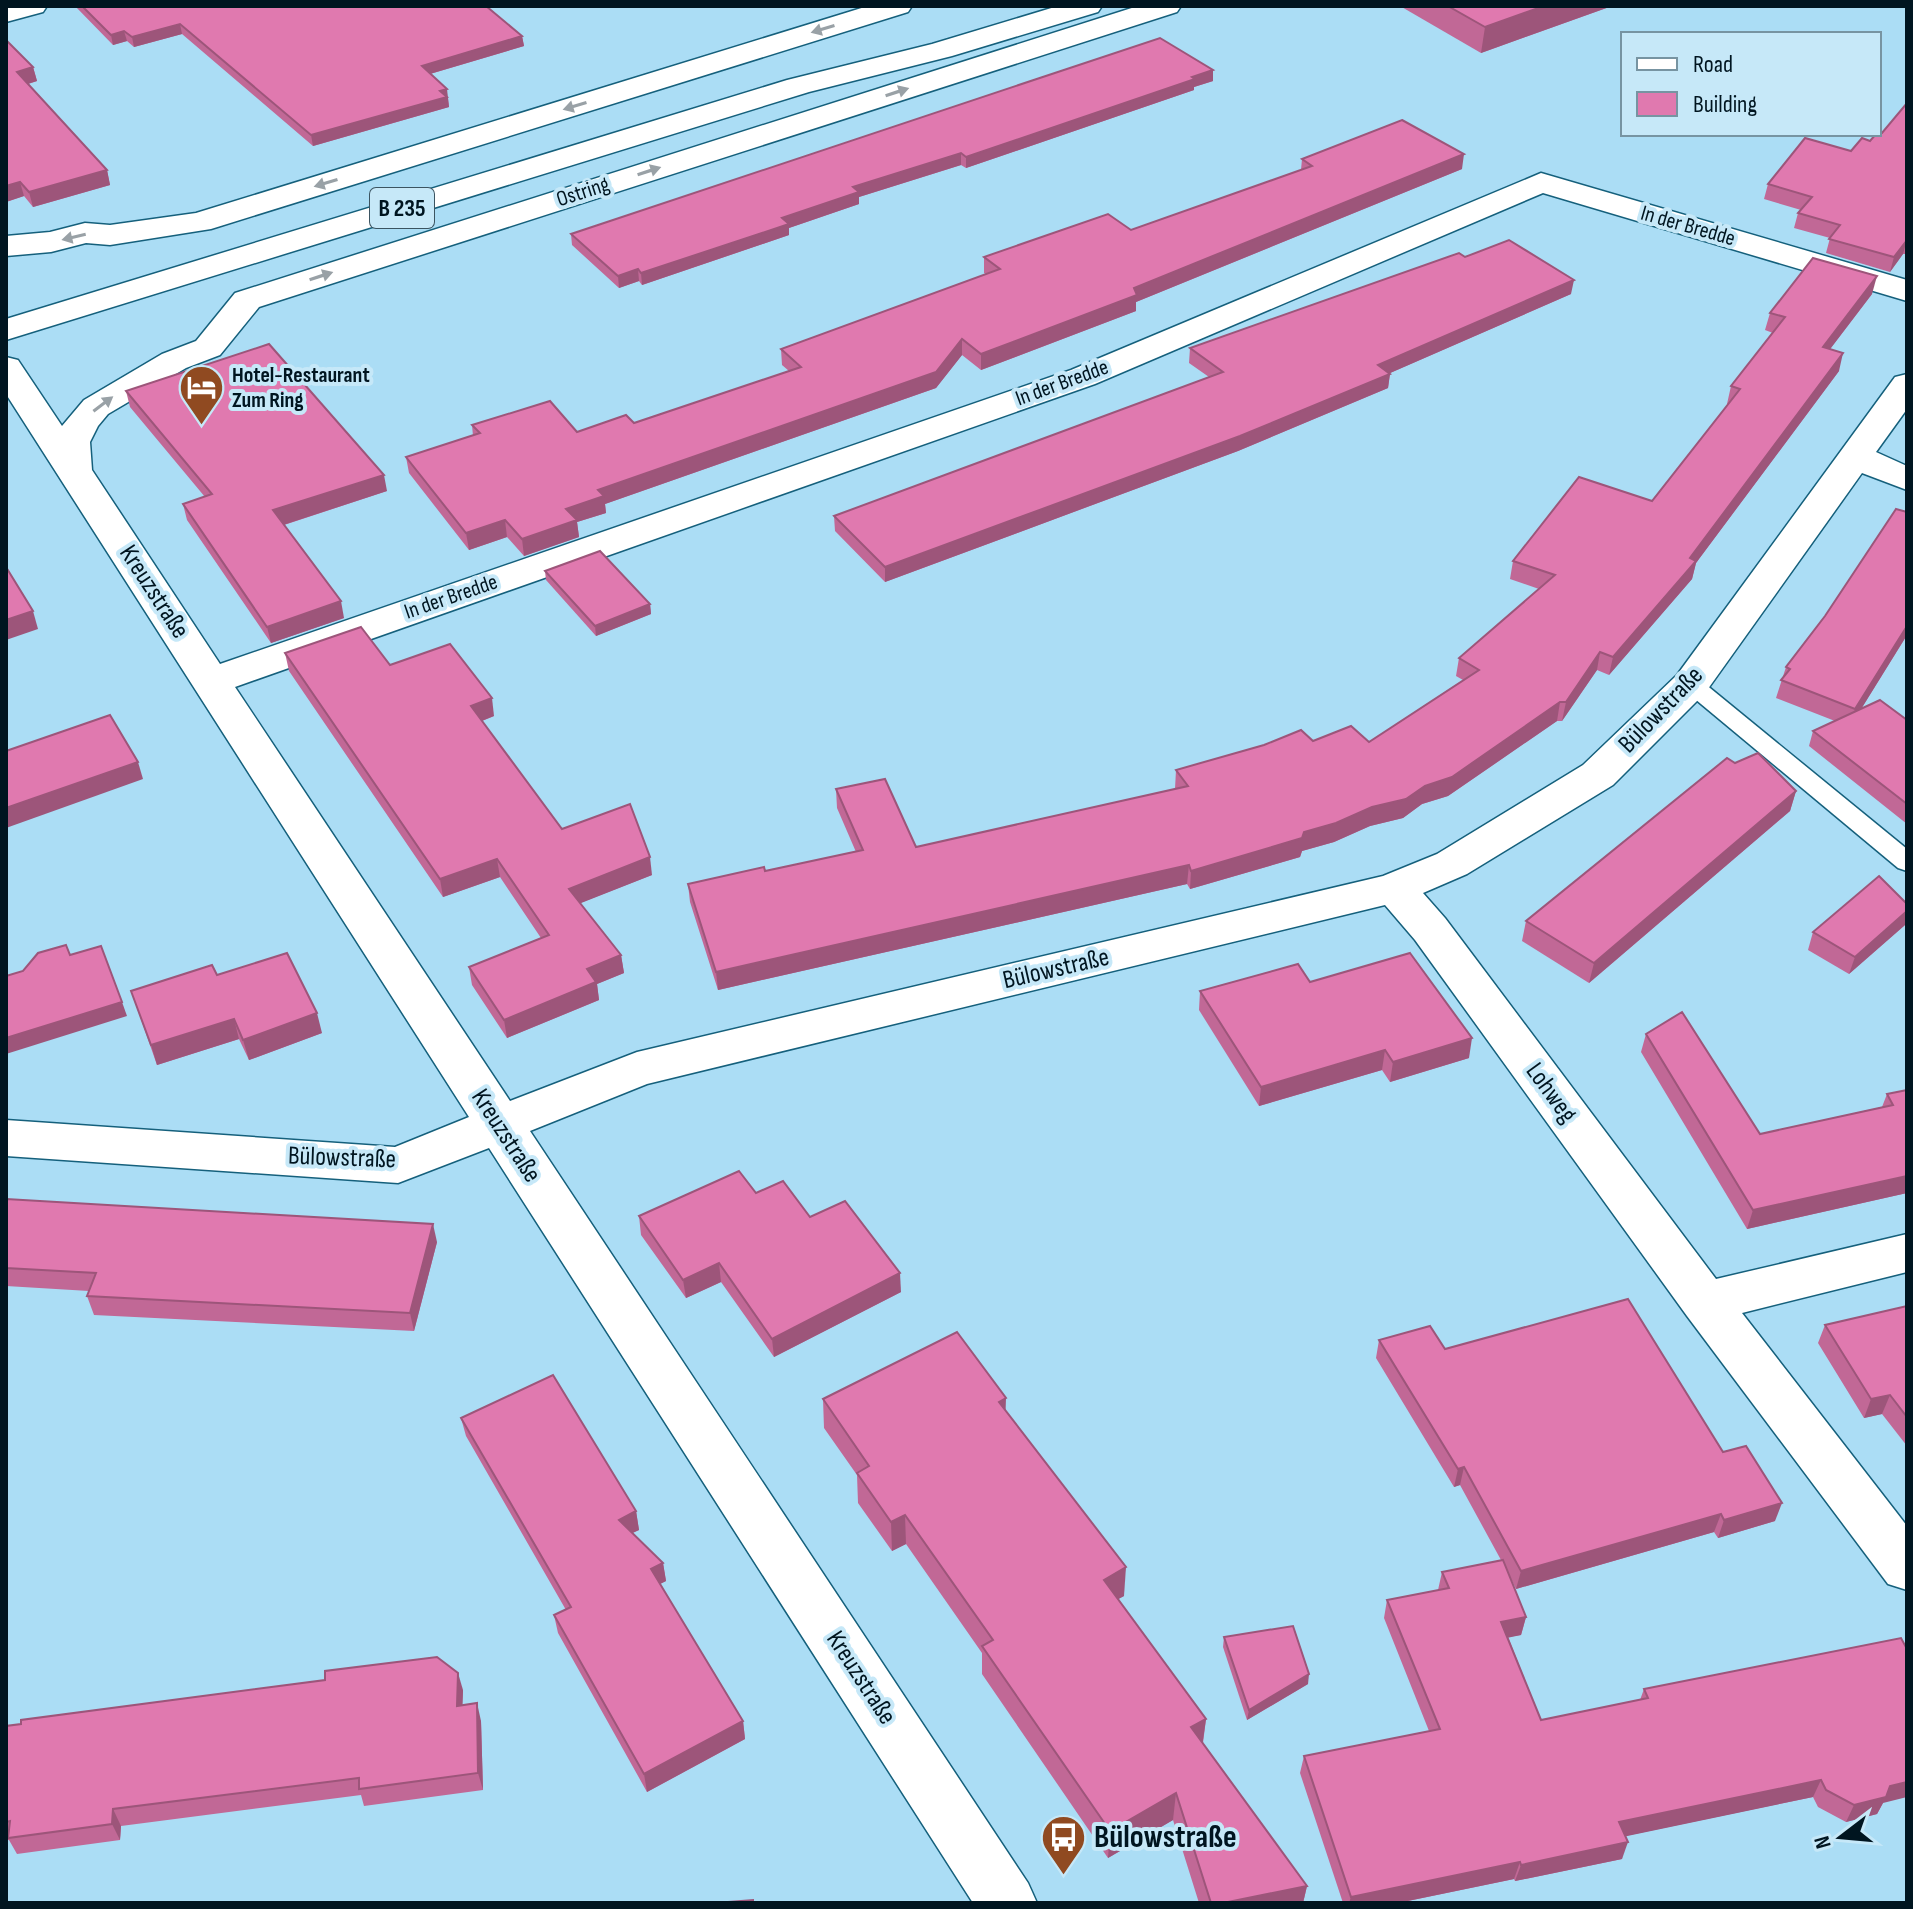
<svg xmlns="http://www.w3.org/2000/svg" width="1913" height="1909" viewBox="0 0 1913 1909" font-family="'Sofia Sans Condensed',sans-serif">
<rect width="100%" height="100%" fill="#abddf5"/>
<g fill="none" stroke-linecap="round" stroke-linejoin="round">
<defs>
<polygon id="service" points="1691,677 1699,679 1907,849 1907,871 1898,868 1683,689 1679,684 1683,679"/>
<g id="minor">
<polygon points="6,6 47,6 43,12 6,22"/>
<polygon points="868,6 912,6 908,12 211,229 110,245 86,243 51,252 6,256 6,236 50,232 85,223 110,225 196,213"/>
<polygon points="1138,6 1181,6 1177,12 259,307 220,355 186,368 108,414 98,426 90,442 92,470 220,664 1071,370 1541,173 1907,280 1907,301 1543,193 1095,384 235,687 510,1101 637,1052 1383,876 1437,854 1583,765 1677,675 1895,377 1907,374 1907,409 1876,452 1907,466 1907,490 1862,473 1705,693 1613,785 1467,874 1423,893 1445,918 1716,1279 1907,1234 1907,1272 1742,1313 1907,1526 1907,1590 1888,1584 1687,1316 1415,940 1385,905 647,1084 530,1131 1028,1883 1037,1903 973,1903 489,1148 398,1183 6,1156 6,1120 395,1147 469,1117 6,394 6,357 18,360 62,426 84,400 162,354 196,341 235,293"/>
</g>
<polygon id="primary" points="1058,6 1102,6 1098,12 952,56 809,92 6,340 6,319 787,80 932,44"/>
</defs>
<use href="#service" stroke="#15607c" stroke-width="3"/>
<use href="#minor" stroke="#15607c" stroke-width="3"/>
<use href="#primary" stroke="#15607c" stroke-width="3"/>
<use href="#service" fill="#fff" fill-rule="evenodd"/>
<use href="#minor" fill="#fff" fill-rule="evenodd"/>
<use href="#primary" fill="#fff" fill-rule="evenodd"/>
</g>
<g fill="#c16896">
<polygon points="75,6 486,6 522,36 524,46 430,74 448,99 449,107 313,146 182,34 134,47 127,41 113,45"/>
<polygon points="1400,6 1612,6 1481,53"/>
<polygon points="6,40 33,67 37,81 28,84 107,170 110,185 33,207 24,196 6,202"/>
<polygon points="1213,70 1213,81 1194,87 1194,90 966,168 961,165 859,197 859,204 789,228 789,235 642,285 639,281 619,288 572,245 571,234"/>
<polygon points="1907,103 1907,254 1903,254 1890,272 1826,253 1830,238 1794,228 1798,213 1801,210 1764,199 1768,184 1851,151 1882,133"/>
<polygon points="1302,159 1462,169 1136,302 1136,311 981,370 962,355 936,388 605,504 606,513 577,522 579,537 524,556 507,537 469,550 409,473 406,457 473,436 472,425 577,432 634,423 789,371 782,365 781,349 986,274 984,273 984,257 1131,230 1301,170"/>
<polygon points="1465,257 1571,294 1390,373 1388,388 1238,451 885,582 835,531 834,516 1209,377 1189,363 1190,348"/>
<polygon points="1872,294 1830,349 1839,371 1696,563 1692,579 1609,675 1597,670 1562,721 1557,721 1448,796 1422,804 1403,818 1370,826 1334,842 1302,851 1300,857 1190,889 1187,884 718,990 690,902 688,884 765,871 856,852 837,808 836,789 916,847 1175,789 1176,770 1313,741 1369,742 1463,680 1456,676 1459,658 1539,589 1510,579 1513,561 1652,501 1728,404 1727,404 1731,386 1773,333 1765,330 1770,313"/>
<polygon points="126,391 387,491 284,525 344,618 271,643 187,520 183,504 205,497 130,407"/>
<polygon points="1907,512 1907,635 1861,709 1907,720 1907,824 1809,746 1813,731 1835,721 1776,698 1786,667"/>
<polygon points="545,571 650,604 651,614 596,636 546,580"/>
<polygon points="285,653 390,665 494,716 482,721 562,829 652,875 580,903 621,955 624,973 597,984 599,1000 507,1038 472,985 469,967 541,938 500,877 443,897 289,671"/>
<polygon points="1796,791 1790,811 1589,983 1522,941 1526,921"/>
<polygon points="1905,925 1849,974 1808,950 1813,932"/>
<polygon points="217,975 322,1033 249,1060 239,1039 157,1065 131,991"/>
<polygon points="1310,982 1469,1058 1390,1082 1382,1070 1259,1106 1199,1010 1200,991"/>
<polygon points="1646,1034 1760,1134 1882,1107 1887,1094 1907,1090 1907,1193 1747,1229 1641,1052"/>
<polygon points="756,1193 810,1217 901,1292 774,1357 721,1282 686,1298 641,1235 639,1216"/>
<polygon points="6,1199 437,1242 414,1331 94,1315 87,1296 89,1291 6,1286"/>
<polygon points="1907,1306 1907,1446 1882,1414 1864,1418 1818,1343 1825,1325"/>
<polygon points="1379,1340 1445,1349 1723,1452 1775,1521 1718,1538 1714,1532 1516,1589 1510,1577 1526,1617 1521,1635 1508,1637 1541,1720 1640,1700 1644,1689 1883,1803 1877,1814 1846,1822 1818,1807 1813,1797 1625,1836 1622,1859 1515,1881 1514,1879 1398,1903 1343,1903 1300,1773 1304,1756 1429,1731 1384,1618 1387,1600 1438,1590 1442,1572 1501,1560 1460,1485 1454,1487 1376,1358"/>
<polygon points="823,1399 1005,1410 1124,1596 1118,1599 1206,1719 1203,1743 1307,1886 1303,1903 1199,1903 1173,1820 1108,1858 982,1674 982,1653 906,1544 892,1551 858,1503 857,1475 824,1428"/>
<polygon points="461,1418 636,1511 639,1530 632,1533 663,1563 666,1581 660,1584 743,1721 745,1739 647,1792 558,1633 554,1615 566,1610 466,1436"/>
<polygon points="1224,1637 1308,1684 1247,1720 1223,1647"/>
<polygon points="463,1690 462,1705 481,1721 483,1790 364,1806 361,1795 121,1826 120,1840 17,1854 9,1840 6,1840 6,1726"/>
</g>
<g fill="#9d557a">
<polygon points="1544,6 1612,6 1481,53 1485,27"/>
<polygon points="180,24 182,34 134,47 132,37"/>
<polygon points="124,31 127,41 113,45 111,35"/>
<polygon points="522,36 524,46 423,76 422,66"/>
<polygon points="33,67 37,81 21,86 17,72"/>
<polygon points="1213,70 1213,81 1194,87 1194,90 966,168 966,157"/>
<polygon points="447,89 449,107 313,146 311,135"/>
<polygon points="961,153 961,165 859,197 859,204 789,228 789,235 642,285 641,273 782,218 853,187"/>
<polygon points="1464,154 1462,169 1136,302 1136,311 981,370 981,354 1134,288"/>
<polygon points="107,170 110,185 33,207 29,192"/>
<polygon points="20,182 24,196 6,202 6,186"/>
<polygon points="1907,240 1903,254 1890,272 1894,257"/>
<polygon points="638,269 639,281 619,288 618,276"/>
<polygon points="1877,276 1872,294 1818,365 1823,347"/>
<polygon points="1574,280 1571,294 1381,377 1390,374 1388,388 1238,451 885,582 885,567 1378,365"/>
<polygon points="962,339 962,355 936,388 605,504 606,513 577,522 579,537 524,556 522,539 566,509 598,490"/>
<polygon points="1843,353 1839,371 1696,563 1692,579 1609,675 1613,657 1690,558"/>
<polygon points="384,475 387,491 277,527 273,510"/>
<polygon points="505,520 507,537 469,550 466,533"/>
<polygon points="341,601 344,618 271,643 267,627"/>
<polygon points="650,604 651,614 596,636 595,626"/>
<polygon points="33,611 38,629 6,640 6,620"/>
<polygon points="1907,626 1907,635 1850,727 1855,709"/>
<polygon points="1600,652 1597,670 1562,721 1566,702"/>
<polygon points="492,698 494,716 474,724 471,706"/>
<polygon points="1560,702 1557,721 1448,796 1422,804 1403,818 1370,826 1334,842 1302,851 1300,857 1190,889 1191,871 1304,832 1372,807 1425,786"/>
<polygon points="138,762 143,779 6,828 6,808"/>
<polygon points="1796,791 1790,811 1589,983 1594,963"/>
<polygon points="650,857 652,875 571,907 569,889"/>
<polygon points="497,859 500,877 443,897 440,879"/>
<polygon points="1189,865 1187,884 718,990 716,972"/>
<polygon points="1907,911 1907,918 1905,925 1849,974 1855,957"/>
<polygon points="621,955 624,973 597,984 599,1000 507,1038 504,1020 587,969"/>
<polygon points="122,1002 127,1016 6,1054 6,1038"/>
<polygon points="317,1013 322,1033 249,1060 243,1040"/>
<polygon points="234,1019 239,1039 157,1065 151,1045"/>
<polygon points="1472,1038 1469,1058 1390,1082 1393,1062"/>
<polygon points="1385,1050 1382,1070 1259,1106 1261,1087"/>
<polygon points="1907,1176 1907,1193 1747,1229 1753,1210"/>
<polygon points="433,1224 437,1242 414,1331 410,1313"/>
<polygon points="719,1263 721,1282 686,1298 683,1280"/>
<polygon points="900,1273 901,1292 774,1357 772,1339"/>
<polygon points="1890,1395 1882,1414 1864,1418 1871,1399"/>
<polygon points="1006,1398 1005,1428 999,1402"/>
<polygon points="1464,1467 1460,1485 1454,1487 1458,1469"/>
<polygon points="1782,1503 1775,1521 1718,1538 1724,1520"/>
<polygon points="636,1511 639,1530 622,1538 619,1520"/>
<polygon points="1721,1514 1714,1532 1516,1589 1521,1571"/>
<polygon points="905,1515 906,1544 892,1551 891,1522"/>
<polygon points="663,1563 666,1581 654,1587 651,1569"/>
<polygon points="1126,1567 1124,1596 1102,1608 1104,1580"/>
<polygon points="1526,1617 1521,1635 1497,1640 1501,1622"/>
<polygon points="458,1673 463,1690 462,1723 457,1706"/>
<polygon points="1309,1674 1308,1684 1247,1720 1249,1710"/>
<polygon points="477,1703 481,1721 483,1790 478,1773"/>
<polygon points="1206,1719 1202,1747 1191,1727"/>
<polygon points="743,1721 745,1739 647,1792 644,1774"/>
<polygon points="1821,1780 1813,1797 1613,1839 1619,1822"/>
<polygon points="1907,1782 1907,1797 1883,1803 1877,1814 1846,1822 1854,1805 1890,1786"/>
<polygon points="1176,1793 1173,1820 1108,1858 1110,1831"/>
<polygon points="113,1809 121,1826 120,1840 112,1824"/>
<polygon points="1628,1842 1622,1859 1515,1881 1521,1865"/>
<polygon points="1520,1862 1514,1879 1398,1903 1349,1903 1351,1897"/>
<polygon points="1307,1886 1303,1903 1223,1903"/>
</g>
<g fill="#e079af" stroke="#9d557a" stroke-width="2">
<polygon points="82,6 486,6 522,36 422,66 447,89 440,91 447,97 311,135 180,24 132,37 124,31 111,35"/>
<polygon points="1448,6 1544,6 1485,27"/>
<polygon points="1160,38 1213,70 1192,77 1195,79 966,157 961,153 853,187 859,192 782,218 789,224 641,273 638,269 618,276 571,234"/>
<polygon points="6,40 33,67 17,72 107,170 29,192 20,182 6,186"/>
<polygon points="1907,103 1907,240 1894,257 1829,239 1840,225 1798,213 1812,197 1768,184 1805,138 1851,151 1862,138 1870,141 1876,134 1879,134 1879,133 1882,133"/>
<polygon points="1402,120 1464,154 1134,288 1137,295 981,354 962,339 936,372 598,490 604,496 566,509 577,520 522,539 505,520 466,533 406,457 480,433 472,425 550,401 577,432 626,415 634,423 801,367 781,349 1000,269 984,257 1108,214 1131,230 1312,166 1302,159"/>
<polygon points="1509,240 1574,280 1378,365 1390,374 1240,436 885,567 834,516 1223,372 1190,348 1459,253 1465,257"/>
<polygon points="1813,258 1877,276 1823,347 1843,353 1690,558 1696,561 1613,657 1600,652 1566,702 1560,702 1452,777 1425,786 1406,799 1372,807 1336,823 1304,832 1302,838 1191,871 1189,865 716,972 688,884 764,867 765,871 863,850 836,789 885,779 916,847 1188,786 1176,770 1264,745 1301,730 1313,741 1351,726 1369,742 1479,670 1459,658 1555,575 1513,561 1579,477 1652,501 1740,389 1731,386 1785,317 1770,313"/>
<polygon points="269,344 384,475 273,510 341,601 267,627 183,504 212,494 126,391"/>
<polygon points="1896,509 1907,512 1907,626 1855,709 1781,680 1790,669 1786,667 1825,616"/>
<polygon points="600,551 650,604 595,626 545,571"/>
<polygon points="6,567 33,611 6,620"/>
<polygon points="361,627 390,665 450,644 492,698 471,706 562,829 630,804 650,857 569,889 621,955 587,969 596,982 504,1020 469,967 549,935 497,859 440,879 285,653"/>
<polygon points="1880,700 1907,720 1907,804 1813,731"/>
<polygon points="110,715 138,762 6,808 6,751"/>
<polygon points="1758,753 1796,791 1594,963 1526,921 1727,758 1735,763"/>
<polygon points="1879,876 1907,904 1907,911 1855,957 1813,932"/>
<polygon points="66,945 70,955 101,946 122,1002 6,1038 6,976 23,971 38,953"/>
<polygon points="287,953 317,1013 243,1040 234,1019 151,1045 131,991 212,965 217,975"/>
<polygon points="1410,953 1472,1038 1393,1062 1385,1050 1261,1087 1200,991 1298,964 1310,982"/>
<polygon points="1682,1012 1760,1134 1893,1105 1887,1094 1907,1090 1907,1176 1753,1210 1646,1034"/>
<polygon points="739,1171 756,1193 783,1181 810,1217 845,1201 900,1273 772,1339 719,1263 683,1280 639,1216"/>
<polygon points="6,1199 433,1224 410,1313 87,1296 96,1273 6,1268"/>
<polygon points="1628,1299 1723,1452 1746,1446 1782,1503 1724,1520 1721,1514 1521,1571 1464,1467 1458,1469 1379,1340 1430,1326 1445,1349"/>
<polygon points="1907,1306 1907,1417 1890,1395 1871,1399 1825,1325"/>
<polygon points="957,1332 1006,1398 999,1402 1126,1567 1104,1580 1206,1719 1191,1727 1307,1886 1223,1903 1211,1903 1176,1793 1110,1831 982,1646 993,1640 905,1515 891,1522 857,1473 869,1466 823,1399"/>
<polygon points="553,1375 636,1511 619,1520 663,1563 651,1569 743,1721 644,1774 554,1615 571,1607 461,1418"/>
<polygon points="1503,1560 1526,1617 1501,1622 1541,1720 1648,1698 1644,1689 1901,1638 1907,1649 1907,1782 1890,1786 1886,1797 1854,1805 1826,1790 1821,1780 1619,1822 1628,1842 1521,1865 1520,1862 1351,1897 1304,1756 1440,1729 1387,1600 1449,1588 1442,1572"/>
<polygon points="1293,1626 1309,1674 1249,1710 1224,1637"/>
<polygon points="437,1657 458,1673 457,1706 477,1703 478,1773 359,1789 359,1778 113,1809 112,1824 8,1838 10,1821 6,1822 6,1726 21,1724 21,1720 325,1680 325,1671"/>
<polygon points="753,1900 753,1903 715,1903"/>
</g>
<defs><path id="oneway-solid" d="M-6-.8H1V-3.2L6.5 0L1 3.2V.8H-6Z" transform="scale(2)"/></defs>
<g fill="#99a1a6">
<use href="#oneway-solid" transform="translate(823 29) rotate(163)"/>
<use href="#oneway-solid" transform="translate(897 92) rotate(-18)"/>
<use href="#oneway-solid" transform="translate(575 106) rotate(163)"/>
<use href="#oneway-solid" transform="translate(649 171) rotate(-18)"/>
<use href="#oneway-solid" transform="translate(326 183) rotate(163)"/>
<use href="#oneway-solid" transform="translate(74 237) rotate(167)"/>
<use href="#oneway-solid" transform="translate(321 276) rotate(-18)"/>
<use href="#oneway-solid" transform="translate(103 404) rotate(-37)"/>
</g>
<defs>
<symbol id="hotel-pin" viewBox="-11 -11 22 30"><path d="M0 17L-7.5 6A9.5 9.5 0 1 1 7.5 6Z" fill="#904a21" stroke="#c6e8f8"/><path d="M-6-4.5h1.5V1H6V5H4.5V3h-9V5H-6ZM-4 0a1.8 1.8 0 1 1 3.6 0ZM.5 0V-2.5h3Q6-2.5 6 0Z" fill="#fff"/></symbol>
<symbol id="bus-pin" viewBox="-11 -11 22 30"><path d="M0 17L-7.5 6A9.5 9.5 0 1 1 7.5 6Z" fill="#904a21" stroke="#c6e8f8"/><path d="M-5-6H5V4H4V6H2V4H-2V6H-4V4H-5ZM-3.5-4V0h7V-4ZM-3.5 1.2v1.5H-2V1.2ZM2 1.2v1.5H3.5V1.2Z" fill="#fff"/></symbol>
</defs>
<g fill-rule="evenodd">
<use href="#hotel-pin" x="176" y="362" width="51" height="69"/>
<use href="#bus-pin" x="1038" y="1812" width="51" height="69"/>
</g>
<g text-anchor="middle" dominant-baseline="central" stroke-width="8" stroke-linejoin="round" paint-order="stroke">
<g font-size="22" fill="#001520" stroke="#c6e8f8">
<text transform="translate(583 192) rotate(-18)">Ostring</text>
<text transform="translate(1688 226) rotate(16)">In der Bredde</text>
<text transform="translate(1062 383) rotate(-20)">In der Bredde</text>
<text transform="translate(451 597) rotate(-19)">In der Bredde</text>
</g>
<g font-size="22" font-weight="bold" fill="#001520" stroke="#c6e8f8" text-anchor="start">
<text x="232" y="375">Hotel-Restaurant<tspan x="232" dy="25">Zum Ring</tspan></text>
</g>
<rect fill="#c6e8f8" stroke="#3b5461" stroke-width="2" x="370" y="188" width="64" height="40" rx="6"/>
<g font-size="24" font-weight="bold" fill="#001520">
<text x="402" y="208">B 235</text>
</g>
<g font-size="26" fill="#001520" stroke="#c6e8f8">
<text transform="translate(154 592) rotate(57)">Kreuzstraße</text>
<text transform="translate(1661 710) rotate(-46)">Bülowstraße</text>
<text transform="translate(1056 969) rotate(-13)">Bülowstraße</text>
<text transform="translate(1551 1093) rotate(54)">Lohweg</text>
<text transform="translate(506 1136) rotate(57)">Kreuzstraße</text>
<text transform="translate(342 1158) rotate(2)">Bülowstraße</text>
<text transform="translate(861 1678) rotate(57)">Kreuzstraße</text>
</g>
<g font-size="32" font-weight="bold" fill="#001520" stroke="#c6e8f8" text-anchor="start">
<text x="1094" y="1837">Bülowstraße</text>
</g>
</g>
<rect width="1913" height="1909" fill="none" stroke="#001520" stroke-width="16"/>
<rect x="1621" y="32" width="260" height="104" fill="#c6e8f8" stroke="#7794a2" stroke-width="2"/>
<rect x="1637" y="58" width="40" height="12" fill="#ffffff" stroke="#7794a2" stroke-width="2"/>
<text x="1693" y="72" font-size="24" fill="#001520">Road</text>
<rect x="1637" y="92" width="40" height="24" fill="#e079af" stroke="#7794a2" stroke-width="2"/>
<text x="1693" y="112" font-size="24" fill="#001520">Building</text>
<g transform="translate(1841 1837) rotate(254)" stroke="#c6e8f8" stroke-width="6" paint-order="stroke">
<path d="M0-6L14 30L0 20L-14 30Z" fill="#001520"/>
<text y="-12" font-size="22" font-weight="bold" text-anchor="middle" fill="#001520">N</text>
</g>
</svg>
